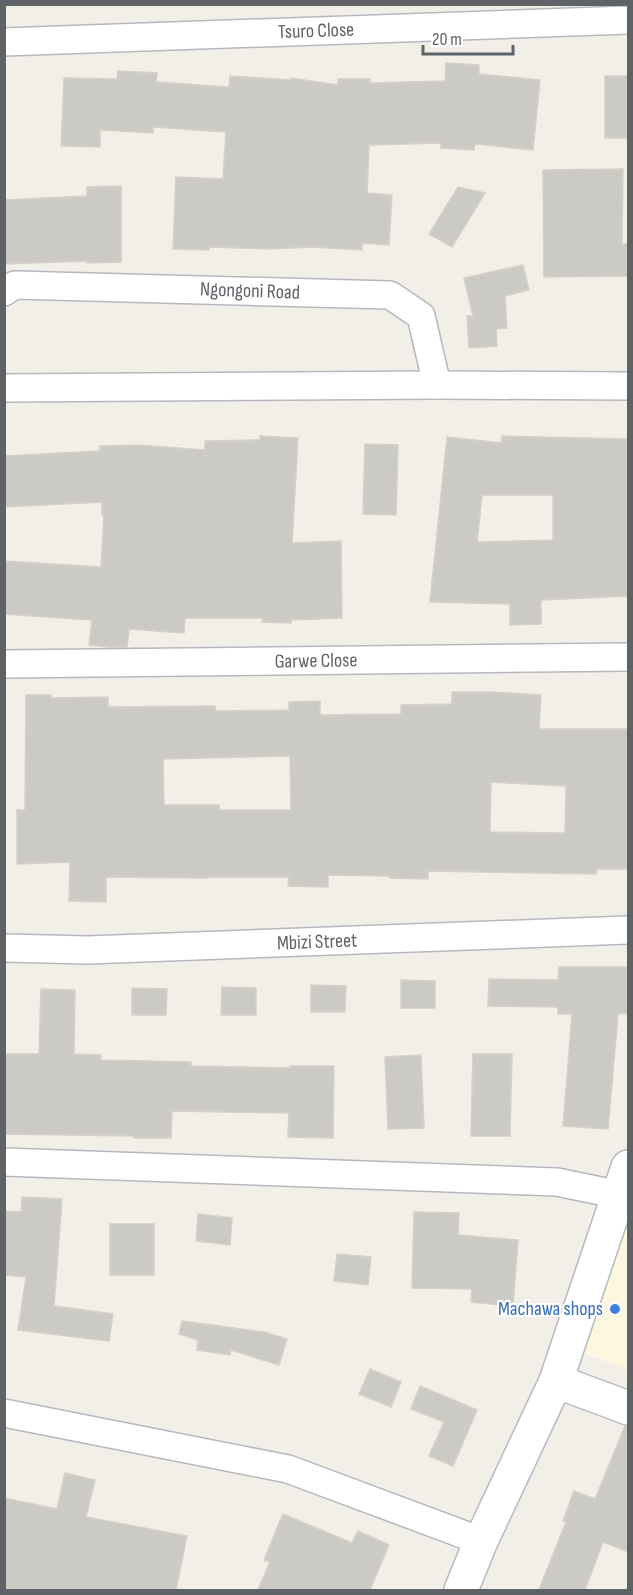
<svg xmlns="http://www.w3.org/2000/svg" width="633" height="1595" viewBox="0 0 633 1595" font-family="'Sofia Sans Condensed',sans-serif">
<rect width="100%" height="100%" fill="#f1efe8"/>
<polygon fill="#fef7e0" points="628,1214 628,1370 578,1351"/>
<g fill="#cccac5" stroke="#d6d1c6" stroke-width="1.5" fill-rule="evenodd">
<polygon points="446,63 479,65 479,74 540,80 533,150 475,144 474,150 441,148 441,143 369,145 367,193 392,195 389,245 362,243 362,250 313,247 269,249 209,247 209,250 173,249 176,177 223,179 226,132 153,127 153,133 100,130 100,147 61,146 64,78 117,79 118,71 157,73 156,82 229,87 230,76 291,80 291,78 338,85 338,79 370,79 370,83 445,81"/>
<rect x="605" y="76" width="23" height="62"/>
<polygon points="623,169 622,244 628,244 628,276 544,277 543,170"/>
<polygon points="121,186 121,262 87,263 87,261 4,264 4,200 87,196 87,187"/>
<polygon points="458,187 485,193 452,247 429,234"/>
<polygon points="523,265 529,290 505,296 507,328 496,329 497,346 469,348 467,316 473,316 464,278"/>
<polygon points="260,436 298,438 292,543 341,541 342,618 291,620 291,623 262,622 263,618 185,618 184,633 129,629 127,647 109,647 89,645 92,620 4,614 4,561 101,567 104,515 102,515 102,502 4,507 4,456 100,451 100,446 138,445 205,450 205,441 260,440"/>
<path d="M502,436l126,3v157l-87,4v24l-31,1v-21l-80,-2 17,-165 55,6zM482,495h71v45l-76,2z"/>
<polygon points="365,444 398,445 396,515 363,514"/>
<path d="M452,692h39l50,3 -2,34h89v140h-31l-1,5 -168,-3v8l-38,-1v-2l-62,-1v12l-40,-1 1,-9h-82v1l-101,-1v25l-37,-1 1,-39 -53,2v-54h8l1,-115h25v3l57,-1v10l107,-1v5l74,-1v-8l31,-1v14l81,-1v-9l51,-1zM290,756l1,54h-72v-5h-55l-1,-46zM491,782l75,4 -1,47 -75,-1z"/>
<polygon points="559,967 628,967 628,1013 618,1014 608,1129 563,1126 572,1014 558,1014 558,1007 488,1006 489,979 558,980"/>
<polygon points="401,980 435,981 435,1008 401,1008"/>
<polygon points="311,985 346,986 345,1012 311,1012"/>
<polygon points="222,987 256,988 256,1015 221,1015"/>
<polygon points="132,988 167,989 166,1015 132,1015"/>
<polygon points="41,989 75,990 74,1054 101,1055 101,1060 191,1062 191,1066 290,1068 290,1066 334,1066 333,1138 288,1137 289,1113 172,1111 171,1138 134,1138 134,1136 4,1134 4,1054 39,1054"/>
<polygon points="473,1054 512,1054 510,1136 471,1136"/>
<polygon points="421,1055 424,1128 388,1129 385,1057"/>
<polygon points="22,1197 62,1199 54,1306 113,1314 109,1341 18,1330 26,1277 4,1275 4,1211 21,1212"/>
<polygon points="414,1212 459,1213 458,1235 518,1240 513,1306 471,1302 472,1289 412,1288"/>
<polygon points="198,1214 232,1218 230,1245 196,1241"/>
<rect x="110" y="1224" width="44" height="51"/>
<polygon points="337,1254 371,1257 368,1285 334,1281"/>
<polygon points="182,1321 264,1332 287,1339 279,1365 231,1350 230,1355 197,1350 198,1340 179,1334"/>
<polygon points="370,1369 401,1382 391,1407 359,1394"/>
<polygon points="420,1386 477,1410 453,1466 429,1456 444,1422 411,1409"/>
<polygon points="625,1426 628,1426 628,1552 603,1542 585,1590 539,1590 566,1522 563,1521 574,1491 595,1499"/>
<polygon points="65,1473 95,1480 86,1517 187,1536 176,1590 4,1590 4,1498 57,1509"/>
<polygon points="283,1514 352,1543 358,1531 389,1545 370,1590 258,1590 270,1562 264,1560"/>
</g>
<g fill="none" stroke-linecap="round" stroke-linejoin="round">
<defs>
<g id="street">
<polyline points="4,42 628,20"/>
<polyline points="4,292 15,285 390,295 421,316 437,385"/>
<polyline points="4,388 437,385 628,386"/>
<polyline points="4,664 628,657"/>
<polyline points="4,948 88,950 628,930"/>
<polyline points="4,1162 557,1182 620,1195"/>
<polyline points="4,1413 288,1469 481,1541"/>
</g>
<g id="secondary">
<polyline points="556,1381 628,1408"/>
<polyline points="461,1590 481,1541 556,1381 628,1167"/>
</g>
</defs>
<use href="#street" stroke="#b5b8bc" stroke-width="30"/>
<use href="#secondary" stroke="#b6babf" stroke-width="36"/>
<use href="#street" stroke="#fff" stroke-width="27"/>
<use href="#secondary" stroke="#fff" stroke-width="33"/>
</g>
<circle fill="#3f7fe0" stroke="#fff" stroke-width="2" cx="615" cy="1309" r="6"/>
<g text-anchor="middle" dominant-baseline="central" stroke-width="4.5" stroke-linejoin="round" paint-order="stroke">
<g font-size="20" fill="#5f6368" stroke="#fff">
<text transform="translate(316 31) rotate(-2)">Tsuro Close</text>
<text transform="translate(250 291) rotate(2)">Ngongoni Road</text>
<text transform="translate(316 661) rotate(-1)">Garwe Close</text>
<text transform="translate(317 942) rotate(-2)">Mbizi Street</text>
</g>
<g font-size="20" fill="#366cbe" stroke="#fff" text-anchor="end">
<text x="603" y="1309">Machawa shops</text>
</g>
</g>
<rect width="633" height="1595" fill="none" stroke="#5f6368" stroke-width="12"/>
<path d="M423 45v9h90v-9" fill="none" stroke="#5f6368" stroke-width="3"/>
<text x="432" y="45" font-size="18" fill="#5f6368" stroke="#ffffff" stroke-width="4.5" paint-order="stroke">20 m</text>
</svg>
